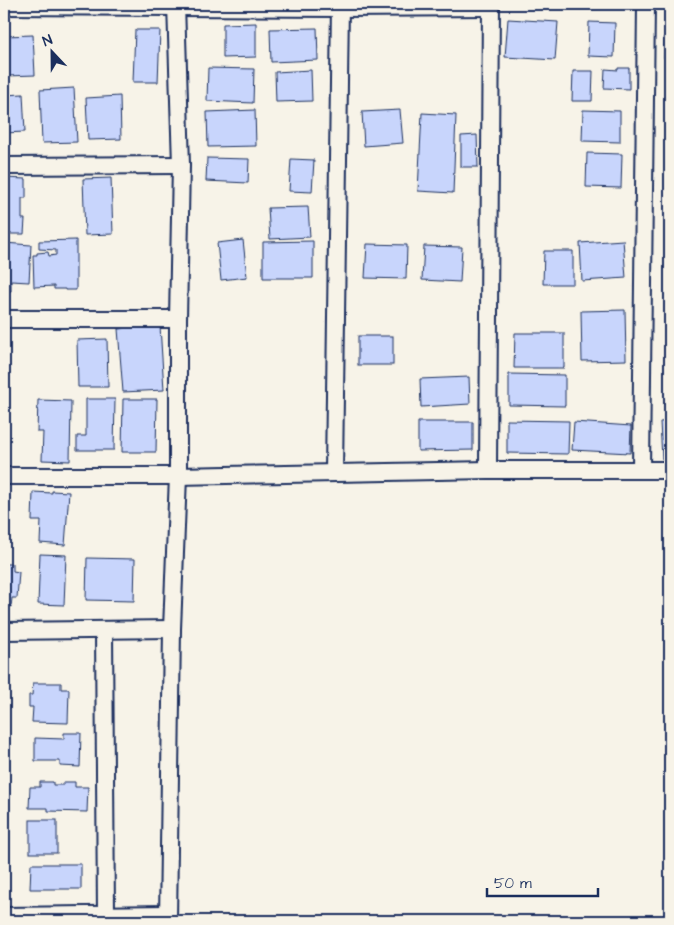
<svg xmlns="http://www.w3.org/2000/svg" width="674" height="925" viewBox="0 0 674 925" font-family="'Architects Daughter',sans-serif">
<rect width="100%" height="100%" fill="#f7f3e8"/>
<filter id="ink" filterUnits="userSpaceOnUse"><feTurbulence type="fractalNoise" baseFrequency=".02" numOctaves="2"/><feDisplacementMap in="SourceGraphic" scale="10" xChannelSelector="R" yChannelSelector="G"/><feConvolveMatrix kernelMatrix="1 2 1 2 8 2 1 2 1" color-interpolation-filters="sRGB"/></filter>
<g filter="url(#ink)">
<g fill="#c8d5fc" stroke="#1b2f5e">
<polygon points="590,4 614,4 614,8 590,9"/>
<polygon points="508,19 558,22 555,60 505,57"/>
<polygon points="589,22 615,23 614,57 588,56"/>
<polygon points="665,22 670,22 670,58 664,58"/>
<polygon points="256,23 256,57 223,58 223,24"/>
<polygon points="317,28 318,60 271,62 270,29"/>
<polygon points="135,30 160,30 158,82 133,82"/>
<polygon points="33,35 35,75 7,76 5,36"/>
<polygon points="208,68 254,69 253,103 207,101"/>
<polygon points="618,68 629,68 629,89 604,88 605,69 618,70"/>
<polygon points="311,70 312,101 276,102 275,72"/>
<polygon points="573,71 593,71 592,101 572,101"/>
<polygon points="74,88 77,142 42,143 40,90"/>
<polygon points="23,94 25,132 4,133 4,95"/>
<polygon points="120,96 121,139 88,140 86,98"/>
<polygon points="255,110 256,146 208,147 207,112"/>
<polygon points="400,110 403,143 364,146 362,112"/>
<polygon points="583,110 620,111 620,142 582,141"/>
<polygon points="422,113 456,115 453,193 418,191"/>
<polygon points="477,135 478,167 461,167 461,136"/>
<polygon points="587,153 622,154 621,188 586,187"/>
<polygon points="207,158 249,159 248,183 206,181"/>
<polygon points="291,159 314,160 312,192 289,191"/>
<polygon points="4,178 26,179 26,198 22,198 22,219 25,219 24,234 4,234"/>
<polygon points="111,178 113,234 85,235 83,179"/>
<polygon points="308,207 310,237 270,239 268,208"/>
<polygon points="76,240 76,290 65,290 65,289 54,289 54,286 34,287 33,255 37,255 37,253 48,252 49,256 56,255 56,250 39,249 39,241"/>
<polygon points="243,240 247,277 221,280 217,243"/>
<polygon points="623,240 626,278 582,281 580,243"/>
<polygon points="313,241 313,278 263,278 263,242"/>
<polygon points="4,243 31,245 29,282 11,281 11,291 4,291"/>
<polygon points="367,244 407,245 406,279 365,278"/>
<polygon points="424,246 462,247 460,282 422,280"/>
<polygon points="544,251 573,251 573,284 543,284"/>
<polygon points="625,310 626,360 582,361 581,311"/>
<polygon points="160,326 164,390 123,392 118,329"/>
<polygon points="515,333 564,333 564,368 514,368"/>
<rect x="358" y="336" width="35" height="29"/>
<polygon points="107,339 108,387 78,387 77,340"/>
<polygon points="509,374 565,375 565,406 509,405"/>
<polygon points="469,377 470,404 421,407 420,379"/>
<polygon points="86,399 115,399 114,450 77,450 77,436 86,436"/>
<polygon points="123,399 157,399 156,452 122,452"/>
<polygon points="38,400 71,401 70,461 42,460 43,432 37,432"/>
<polygon points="507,420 569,421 568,454 507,453"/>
<polygon points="670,421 670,458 662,459 660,422"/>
<polygon points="418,422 473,422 473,450 418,451"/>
<polygon points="574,422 631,426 630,453 572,450"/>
<polygon points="52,491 69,492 65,545 40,543 41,521 32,521 33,492 52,493"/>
<polygon points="40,554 66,555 64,605 38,604"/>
<polygon points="87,558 135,559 134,601 86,600"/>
<polygon points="4,564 13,564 13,571 19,572 17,598 12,598 11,607 4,607"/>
<polygon points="33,683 61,683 61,689 69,689 68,723 32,722 33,707 29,707 29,695 32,695"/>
<polygon points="64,733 81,733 80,767 60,766 60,761 35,761 35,738 64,739"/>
<polygon points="40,782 53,782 53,785 63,785 63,782 75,782 75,787 88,787 87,812 48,811 48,808 29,808 30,787 40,787"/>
<rect x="30" y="820" width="27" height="33"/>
<polygon points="31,864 81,864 81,889 30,889"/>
</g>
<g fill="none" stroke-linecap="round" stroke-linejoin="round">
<defs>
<g id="street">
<polyline points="4,6 340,8 491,7"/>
<polyline points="4,166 181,165"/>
<polyline points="4,319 178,319"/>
<polyline points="488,470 491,4"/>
<polyline points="641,470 646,4"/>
<polyline points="334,473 340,4"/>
<polyline points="4,476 178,476 488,470 670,470"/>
<polyline points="104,630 106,915"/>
<polyline points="4,631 172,629"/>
<polyline points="4,916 168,914"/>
<polyline points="168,921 172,629 178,476 178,319 181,165 176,4"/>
</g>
</defs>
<use href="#street" stroke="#1b2f5e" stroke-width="20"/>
<use href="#street" stroke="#f7f3e8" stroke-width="16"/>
</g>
</g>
<rect width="674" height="925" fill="none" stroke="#f7f3e8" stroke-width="20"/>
<rect x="10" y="10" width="654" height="905" fill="none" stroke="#1b2f5e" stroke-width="2" filter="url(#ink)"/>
<g transform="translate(52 52) rotate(338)" stroke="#f7f3e8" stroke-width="4" paint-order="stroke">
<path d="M0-4L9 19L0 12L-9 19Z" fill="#1b2f5e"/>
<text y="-8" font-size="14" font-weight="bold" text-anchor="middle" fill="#1b2f5e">N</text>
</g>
<path d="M487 888v8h111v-8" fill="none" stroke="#1b2f5e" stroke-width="2.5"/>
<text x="494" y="888" font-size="15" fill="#1b2f5e" stroke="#f7f3e8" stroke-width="4" paint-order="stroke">50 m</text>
</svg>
